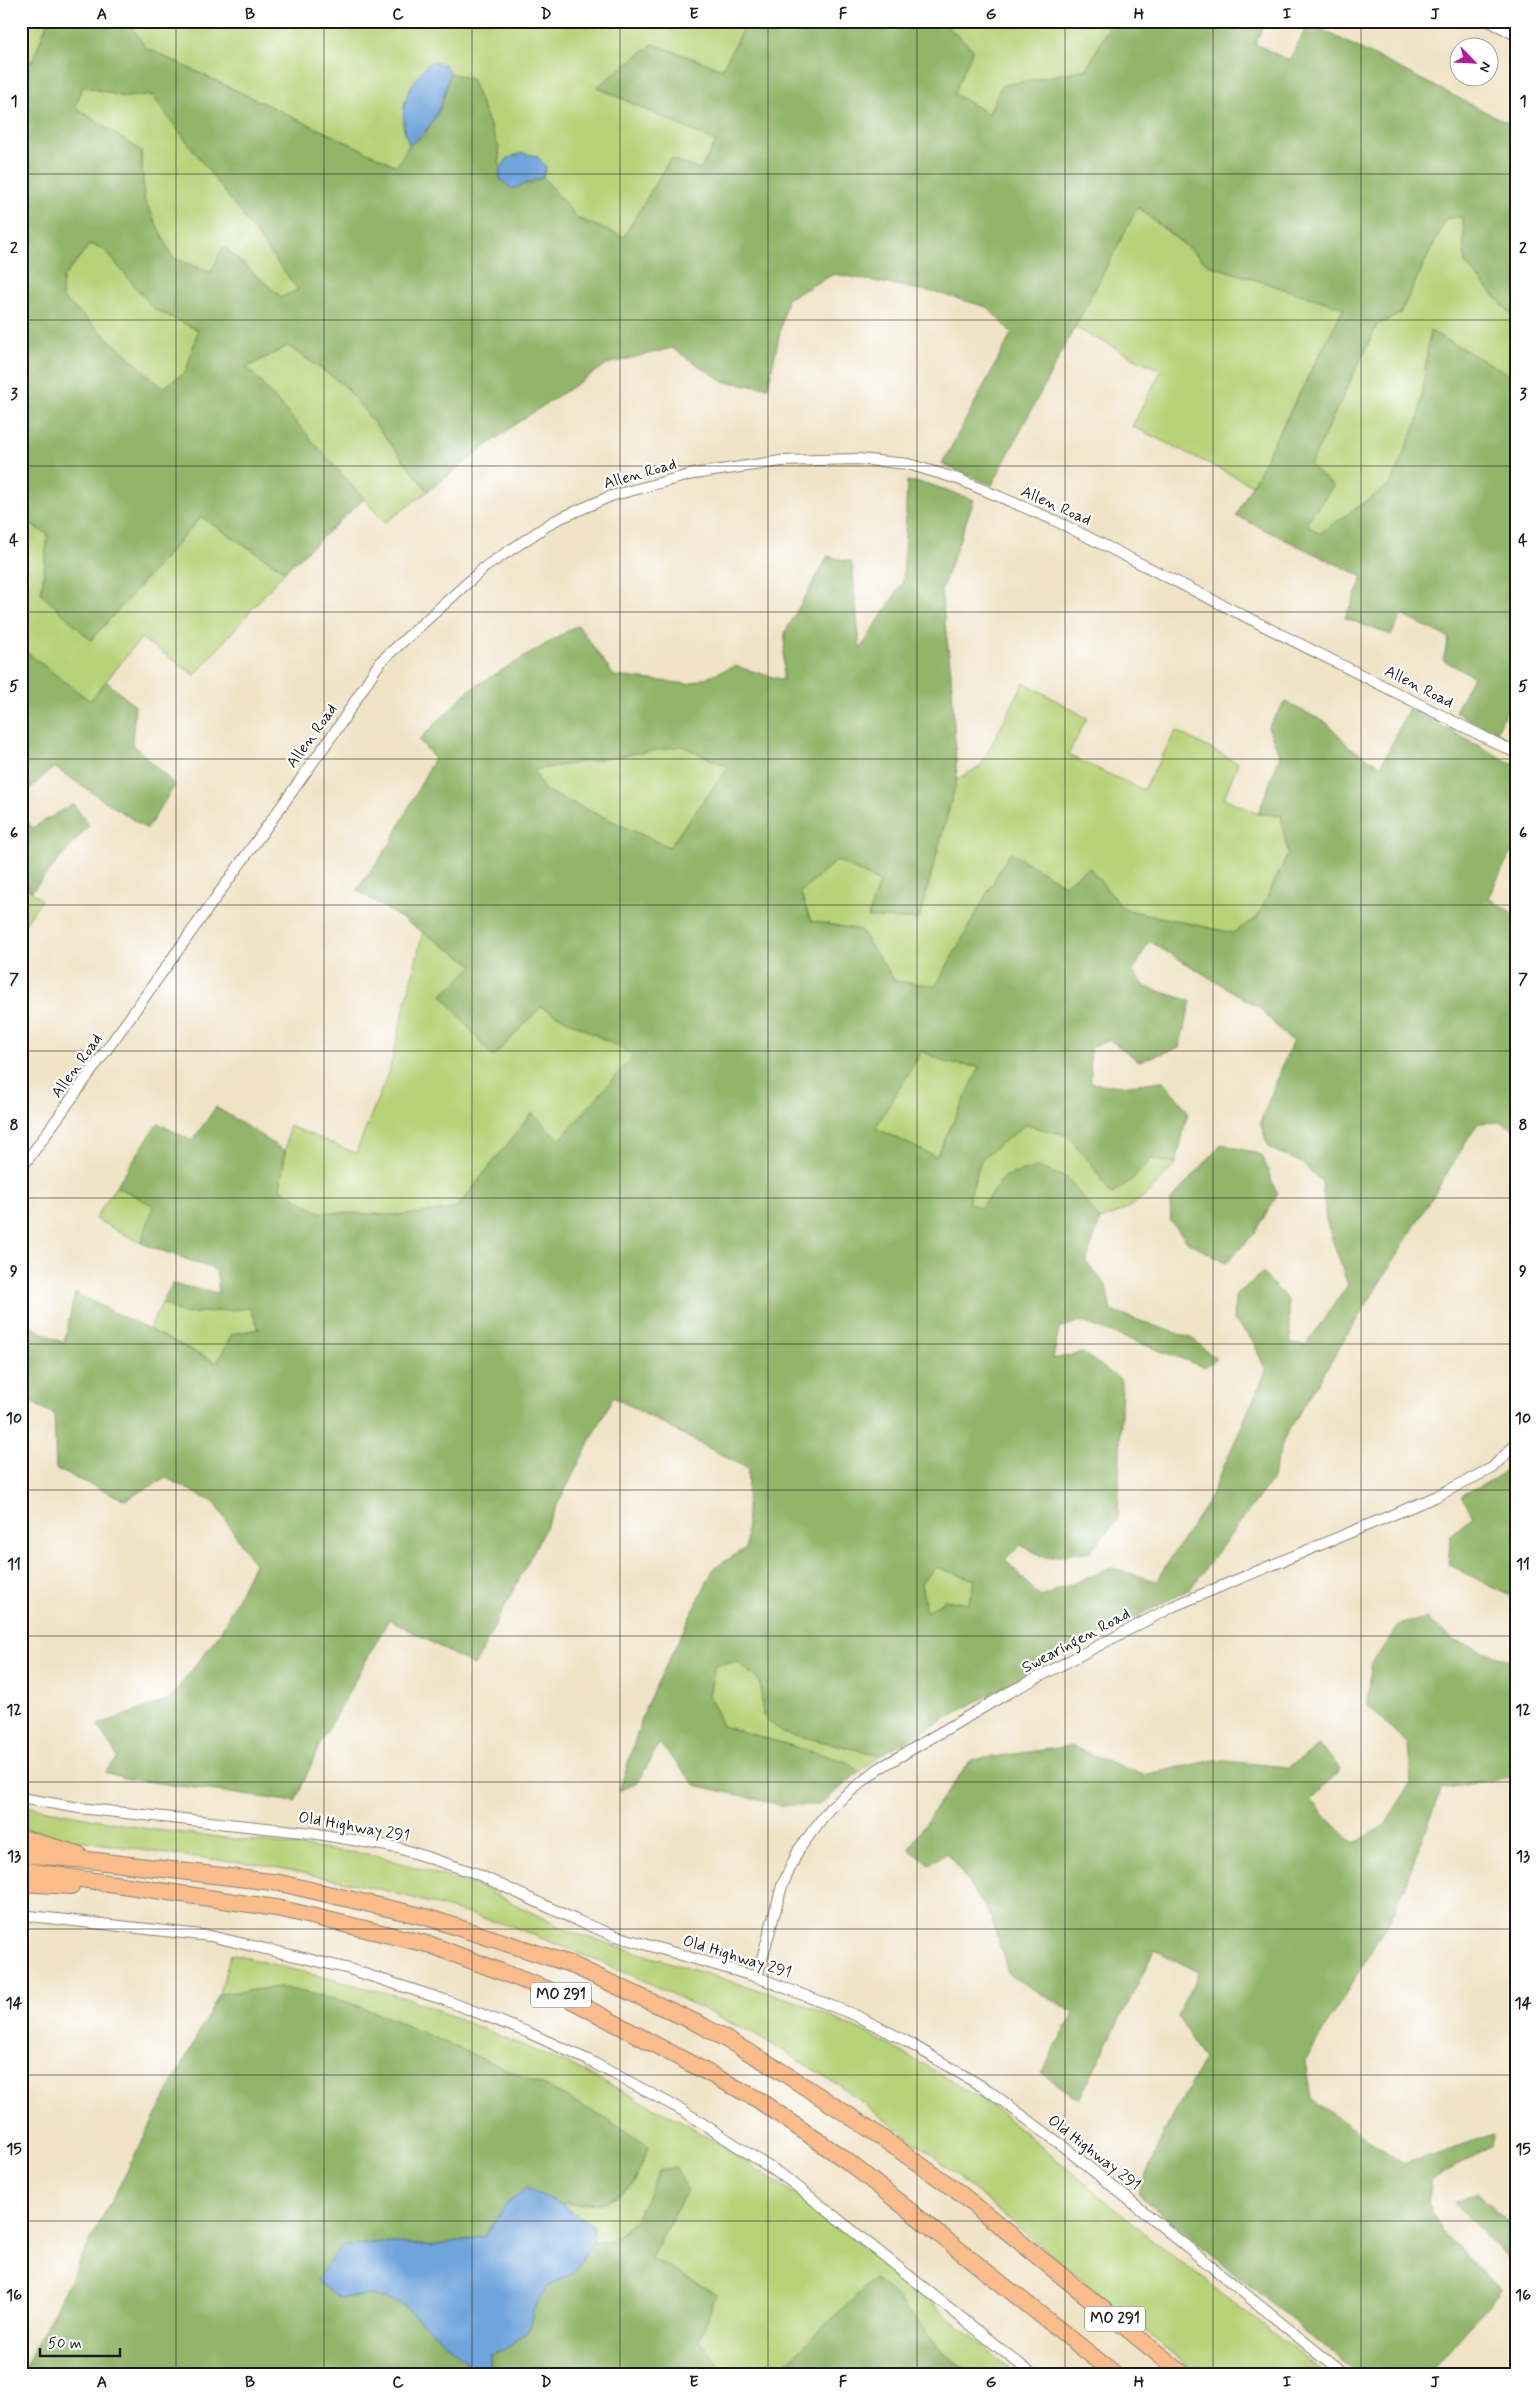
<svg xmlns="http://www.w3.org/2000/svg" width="1537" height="2395" viewBox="0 0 1537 2395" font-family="Mynerve,sans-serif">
<rect width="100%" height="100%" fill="#fff"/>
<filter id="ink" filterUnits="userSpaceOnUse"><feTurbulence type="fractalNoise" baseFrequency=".02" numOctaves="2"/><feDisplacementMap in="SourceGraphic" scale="10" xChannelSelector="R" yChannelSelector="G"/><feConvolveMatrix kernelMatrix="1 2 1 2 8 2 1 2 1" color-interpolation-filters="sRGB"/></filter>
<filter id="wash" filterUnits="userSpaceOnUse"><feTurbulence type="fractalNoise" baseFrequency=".0096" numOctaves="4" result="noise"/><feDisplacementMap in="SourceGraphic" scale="20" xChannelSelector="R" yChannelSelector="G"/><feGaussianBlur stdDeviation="1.12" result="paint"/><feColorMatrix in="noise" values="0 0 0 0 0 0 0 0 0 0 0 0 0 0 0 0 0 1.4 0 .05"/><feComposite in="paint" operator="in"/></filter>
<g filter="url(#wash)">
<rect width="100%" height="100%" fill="#f0e3c6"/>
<g fill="#b7d379" stroke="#6a784a">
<polygon points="21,21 48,21 32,63 21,55"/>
<polygon points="128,21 747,21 722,69 653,44 598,88 716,141 700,170 670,159 624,237 577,218 543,177 546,167 508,158 500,169 499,148 471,79 450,73 443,64 402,123 409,145 397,166 146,48"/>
<polygon points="941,21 1112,21 1087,69 1002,86 989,114 953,94 973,49"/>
<polygon points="83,86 124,97 152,95 299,290 281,297 224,247 211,272 173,258 144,199 141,151 75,107"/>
<polygon points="1137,207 1209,265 1344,307 1252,485 1132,426 1161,371 1074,327"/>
<polygon points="1463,217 1465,263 1516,320 1516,378 1430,331 1419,418 1391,484 1319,534 1306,523 1333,486 1310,465 1377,325 1400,314 1446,218"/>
<polygon points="90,244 105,249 154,309 198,330 186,372 163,388 62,297 63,278"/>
<polygon points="288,346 344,385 428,491 385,523 247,367"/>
<polygon points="201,517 285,571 195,675 141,638 90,701 21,648 21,520 48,534 42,594 91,640"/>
<polygon points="1024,682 1087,718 1068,755 1143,790 1176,731 1238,763 1224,798 1258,814 1281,815 1288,854 1257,918 1233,933 1123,909 1089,867 1064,885 1010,852 936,986 895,981 860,930 811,921 800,892 837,860 879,882 868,918 919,919 957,779 980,767"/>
<polygon points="682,745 729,767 669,847 543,790 534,770"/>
<polygon points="21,882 41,900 21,929"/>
<polygon points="423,932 474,965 493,1057 541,1007 635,1055 560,1140 531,1114 456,1209 400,1215 319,1212 280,1189 289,1126 356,1153 390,1068"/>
<polygon points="922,1051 948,1063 981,1067 936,1157 875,1128"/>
<path d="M1024,1124l43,11 24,28 20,32 24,-18 16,-18 25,5c-26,28 -39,43 -76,56l-33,-42 -62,-2 -25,33 -12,-6 13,-44z"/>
<polygon points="116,1186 155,1206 141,1243 95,1219"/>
<polygon points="162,1303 183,1314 250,1308 259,1329 232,1334 218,1363 149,1329"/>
<polygon points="936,1567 975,1580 968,1604 945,1600 926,1612 921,1583"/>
<polygon points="738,1662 760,1681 763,1716 781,1731 880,1755 859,1772 848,1762 722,1726 709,1695 715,1664"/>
<polygon points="21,1805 148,1829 375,1855 482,1888 571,1932 801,2003 874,2037 935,2071 995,2108 1156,2243 1326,2374 1199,2374 1108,2301 927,2151 842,2087 757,2035 634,1976 514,1927 388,1891 265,1865 175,1855 71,1839 21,1828"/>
<polygon points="231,1954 410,1999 573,2066 687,2124 801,2198 917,2290 1016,2374 972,2374 940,2350 900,2301 874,2279 775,2374 727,2374 699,2341 716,2294 651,2258 687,2190 660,2170 635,2221 611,2242 593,2242 594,2226 560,2204 606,2203 634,2183 649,2146 443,2043 395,2020 347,2002 280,1987 219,1994"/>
</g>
<g fill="#91b569" stroke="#566842" fill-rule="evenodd">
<path d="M48,21h80l18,27 251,118 12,-21 15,-10 18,-30 8,-32 21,6 28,69 1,31 30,5 13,-7 34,41 47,19 46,-78 30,11 16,-28 -119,-55 56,-43 69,25 25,-48h194l32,28 -19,45 35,20 12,-28 86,-17 25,-48h154l-11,23 34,16 20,-37 207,104v193l-51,-57 -2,-46 -17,1 -46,96 -23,11 -67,140 23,21 -27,37 13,11 72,-50 28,-66 11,-87 86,47v313l-20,42 -41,-21 18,-36 -30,-16 6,-22 -47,-23 -11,20 -46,-17 18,-41 -127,-61 108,-208 -135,-43 -71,-58 -146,278 -50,-21 70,-131 -25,-26 -49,-14 -104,-19 -47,25 -19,88 -44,-5 -52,-34 -65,16 -90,59 -89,68 -84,-106 -56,-39 -41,21 117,132 -79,72 -84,-54 -110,123 -50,-46 7,-60 -27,-14v-465l11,7zM83,86l41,11 28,-2 146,195 -17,7 -58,-50 -12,25 -38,-14 -29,-59 -3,-48 -66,-44zM90,244l14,5 50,60 44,21 -12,42 -23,16 -101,-91 1,-19z"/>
<path d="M907,481l22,3 45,16 -33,91 10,81 6,107 -38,140 -51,-1 11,-36 -42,-22 -37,32 11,29 49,9 35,51 41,5 74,-134 54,33 25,-18 34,42 110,24 24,-15 31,-64 -7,-39 -23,-1 22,-58 -12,-29 17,-25 42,21 24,25 30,18 28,-58 107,58v76l-28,56 28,17v215l-15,-8 -23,1 -194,315 -13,43 -81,108 -135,69 -175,97 -99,-23 -18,-16 -3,-35 -22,-19 -23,2 -6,31 13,31 126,36 11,10 -39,33h-40l-85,-20 -36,-42 -21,40 -19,8 27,-85 68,-138 32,-20 2,-79 -135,-72 -139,269 -85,-47 -68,123 -26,60 -166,-23 -24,-7 13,-14 -20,-33 72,-26 50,-66 34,-69 -39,-61 -49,-25 -41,22 -69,-31 -2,-55 -33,-16v-76l43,21 11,-50 142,70 15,-29 27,-5 -9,-21 -67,6 -21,-11 10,-19 47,9 -3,-23 -75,-27 13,-37 -38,-20 42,-63 34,18 24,-34 69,44 -5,38 39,23 81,3 56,-6 76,-96 28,27 74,-85 -93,-48 -48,50 -51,-62 32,-30 -117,-75 33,-46 44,-86 -15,-18 50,-50 109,-65 36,51 75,8 46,-18 48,14 2,-48 43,-76 24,6 8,88 43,-68zM682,746l47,21 -60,80 -125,-57 -10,-20zM1149,941l109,66 34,35 -32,81 9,25 33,15 20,19 4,39 22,64 -42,60 -15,-2 -3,-43 -26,-27 -27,23 -1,24 19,21 13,30 -58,131 -52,79 -45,-13 -71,29 -35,-38 16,-14 24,13 46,-7 27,-32 4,-138 -39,-28 -30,6 6,-30 21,-8 124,46 12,-8 -23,-20 -82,-28 -5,-26 -20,-23 14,-42 -33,-42 -30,-11 -32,9 -25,32 -12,-6 13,-43 44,-34 42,10 24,28 20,32 24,-18 16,-18 25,5 12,-53 -25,-30 -42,5 -30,-3 -1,-36 20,-7 29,21 40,-13 12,-47 -45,-14 -13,-15zM922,1051l26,12 32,4 -44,90 -61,-29zM936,1567l39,13 -7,24 -23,-4 -19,12 -5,-29z"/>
<polygon points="21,648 90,701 106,681 135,706 132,744 175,785 147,829 54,767 21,797"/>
<polygon points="73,804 89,825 32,891 21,882 21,811 32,828"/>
<polygon points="1222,1144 1262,1155 1277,1195 1255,1233 1226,1263 1188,1242 1171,1222 1170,1201"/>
<polygon points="1516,1461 1516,1596 1504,1593 1448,1564 1451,1535 1473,1516 1461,1495 1493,1480"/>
<polygon points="1426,1618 1455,1641 1516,1662 1516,1776 1442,1789 1394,1912 1305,2062 1311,2099 1404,2164 1494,2134 1491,2146 1432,2180 1428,2202 1441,2231 1501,2290 1429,2374 1358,2374 1137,2194 1165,2131 1204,2059 1177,2016 1199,1972 1155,1950 1079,2099 1041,2073 1074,2013 1009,1975 991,1917 948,1853 929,1864 909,1849 937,1806 971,1760 1071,1746 1143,1775 1214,1760 1288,1767 1319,1746 1341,1769 1310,1801 1354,1844 1385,1825 1411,1782 1408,1744 1368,1706 1371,1664 1399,1625"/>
<path d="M280,1987l67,15 47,18 155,68 52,28 48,30 -15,37 -29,20 -45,1 -34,-16 -20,17 -21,31 -53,10 -51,-4 -40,5 -24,34 22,17 31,-3 30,8 68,60 1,10c-13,0 -27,2 -40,0 -23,-4 -52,-19 -72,1h-336l198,-380z"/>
<polygon points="676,2167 687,2190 651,2258 716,2294 699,2341 727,2374 482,2374 490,2369 490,2353 504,2350 528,2332 534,2308 549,2285 573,2274 593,2242 611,2242 635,2221 660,2170"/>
<polygon points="1477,2192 1516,2230 1516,2266 1454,2203"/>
<polygon points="874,2279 900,2301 940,2350 972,2374 775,2374"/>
</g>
<g fill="#6fa4dc" stroke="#46607c">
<path d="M430,62l14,2 6,9c-8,30 -14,54 -41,72 -12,-36 -5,-55 21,-83z"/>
<polygon points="522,153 537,156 546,167 543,177 512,189 500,179 500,169 508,158"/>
<polygon points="526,2188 560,2204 594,2226 593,2242 573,2274 549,2285 534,2308 528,2332 504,2350 490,2354 490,2369 482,2374 469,2373 468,2363 400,2303 370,2295 339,2298 316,2280 341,2247 381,2242 432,2246 485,2236 506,2205"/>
</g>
</g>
<g filter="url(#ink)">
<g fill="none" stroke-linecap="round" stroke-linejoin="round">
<defs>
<g id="minor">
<polyline points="21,1169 339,726 380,662 485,567 554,521 611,496 693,474 781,461 858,459 908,464 958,479 1054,520 1516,753"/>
<polyline points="21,1798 79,1808 312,1833 399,1848 475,1873 578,1921 613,1935 757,1977 855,2015 906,2041 988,2090 1059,2143 1344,2374"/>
<polyline points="21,1915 210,1936 346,1968 445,2000 527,2032 588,2060 682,2110 789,2180 1032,2374"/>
<polyline points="757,1977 782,1886 799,1849 830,1808 878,1769 1008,1693 1174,1606 1435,1497 1492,1468 1516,1444"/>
</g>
<polyline id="tertiary" points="1491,21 1516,34"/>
<g id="trunk">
<polyline points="21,1838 78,1854"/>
<polyline points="21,1854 97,1861 280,1883 426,1917 570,1964 703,2026 776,2068 868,2128 957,2191 1183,2374"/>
<polyline points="21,1870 282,1909 431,1945 562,1995 757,2099 847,2161 1115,2374"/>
<polyline points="21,1883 71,1886"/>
</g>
</defs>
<use href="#minor" stroke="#868071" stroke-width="12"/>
<use href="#tertiary" stroke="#868071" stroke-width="14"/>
<use href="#trunk" stroke="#868071" stroke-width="18"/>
<use href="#minor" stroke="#fff" stroke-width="10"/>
<use href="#tertiary" stroke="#fff" stroke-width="12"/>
<use href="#trunk" stroke="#fabc8b" stroke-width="16"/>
</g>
</g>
<path fill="none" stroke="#1c1c1c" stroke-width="1" stroke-opacity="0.55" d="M176,21v2353M324,21v2353M472,21v2353M620,21v2353M768,21v2353M917,21v2353M1065,21v2353M1213,21v2353M1361,21v2353M21,174h1495M21,320h1495M21,466h1495M21,612h1495M21,759h1495M21,905h1495M21,1051h1495M21,1198h1495M21,1344h1495M21,1490h1495M21,1636h1495M21,1782h1495M21,1929h1495M21,2075h1495M21,2221h1495"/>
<g text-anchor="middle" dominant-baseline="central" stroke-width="4.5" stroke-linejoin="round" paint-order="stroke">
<g fill="#fff" stroke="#606060" stroke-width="1">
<rect x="531" y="1982.5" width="60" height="25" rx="4"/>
<rect x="1085" y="2306.5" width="60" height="25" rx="4"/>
</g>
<g font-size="15" font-weight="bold" fill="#1c1c1c">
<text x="561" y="1995">MO 291</text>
<text x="1115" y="2319">MO 291</text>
</g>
<g font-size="16" fill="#1c1c1c" stroke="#fff">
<text transform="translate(640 474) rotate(-16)">Allen Road</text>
<text transform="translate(1056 506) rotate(24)">Allen Road</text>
<text transform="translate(1419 687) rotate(27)">Allen Road</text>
<text transform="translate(312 736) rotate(-54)">Allen Road</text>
<text transform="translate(77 1066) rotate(-54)">Allen Road</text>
<text transform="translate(1076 1641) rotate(-28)">Swearingen Road</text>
<text transform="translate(354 1827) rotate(10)">Old Highway 291</text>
<text transform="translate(737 1957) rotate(17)">Old Highway 291</text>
<text transform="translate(1094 2153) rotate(38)">Old Highway 291</text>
</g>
</g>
<rect width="1537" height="2395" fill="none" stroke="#fff" stroke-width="55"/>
<g transform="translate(1474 62) rotate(114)"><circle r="24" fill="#ffffff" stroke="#a4a4a4"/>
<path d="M0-4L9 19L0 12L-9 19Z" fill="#b5179e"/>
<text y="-8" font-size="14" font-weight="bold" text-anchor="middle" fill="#1c1c1c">N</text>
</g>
<path d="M40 2348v8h80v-8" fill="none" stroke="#1c1c1c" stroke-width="2.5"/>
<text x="48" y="2348" font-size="15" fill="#1c1c1c" stroke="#ffffff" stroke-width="4" paint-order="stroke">50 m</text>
<rect x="28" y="28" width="1482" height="2340" fill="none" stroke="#1c1c1c" stroke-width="2"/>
<g font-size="16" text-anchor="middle" font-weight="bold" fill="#1c1c1c">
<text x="102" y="19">A</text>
<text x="250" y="19">B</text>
<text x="398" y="19">C</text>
<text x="546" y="19">D</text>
<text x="694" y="19">E</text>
<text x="843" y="19">F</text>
<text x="991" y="19">G</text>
<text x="1139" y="19">H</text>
<text x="1287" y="19">I</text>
<text x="1435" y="19">J</text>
<text x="14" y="106">1</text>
<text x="1523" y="106">1</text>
<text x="14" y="253">2</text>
<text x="1523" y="253">2</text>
<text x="14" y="399">3</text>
<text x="1523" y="399">3</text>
<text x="14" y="545">4</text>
<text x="1523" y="545">4</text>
<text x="14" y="691">5</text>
<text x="1523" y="691">5</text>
<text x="14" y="838">6</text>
<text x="1523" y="838">6</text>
<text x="14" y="984">7</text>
<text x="1523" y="984">7</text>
<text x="14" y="1130">8</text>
<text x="1523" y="1130">8</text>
<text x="14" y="1276">9</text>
<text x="1523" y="1276">9</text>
<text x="14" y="1423">10</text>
<text x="1523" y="1423">10</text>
<text x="14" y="1569">11</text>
<text x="1523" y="1569">11</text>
<text x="14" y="1715">12</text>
<text x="1523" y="1715">12</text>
<text x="14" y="1861">13</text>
<text x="1523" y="1861">13</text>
<text x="14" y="2008">14</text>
<text x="1523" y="2008">14</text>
<text x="14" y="2154">15</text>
<text x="1523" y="2154">15</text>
<text x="14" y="2300">16</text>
<text x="1523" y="2300">16</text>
<text x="102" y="2387">A</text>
<text x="250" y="2387">B</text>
<text x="398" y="2387">C</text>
<text x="546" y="2387">D</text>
<text x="694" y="2387">E</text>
<text x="843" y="2387">F</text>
<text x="991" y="2387">G</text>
<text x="1139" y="2387">H</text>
<text x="1287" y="2387">I</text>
<text x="1435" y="2387">J</text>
</g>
</svg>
